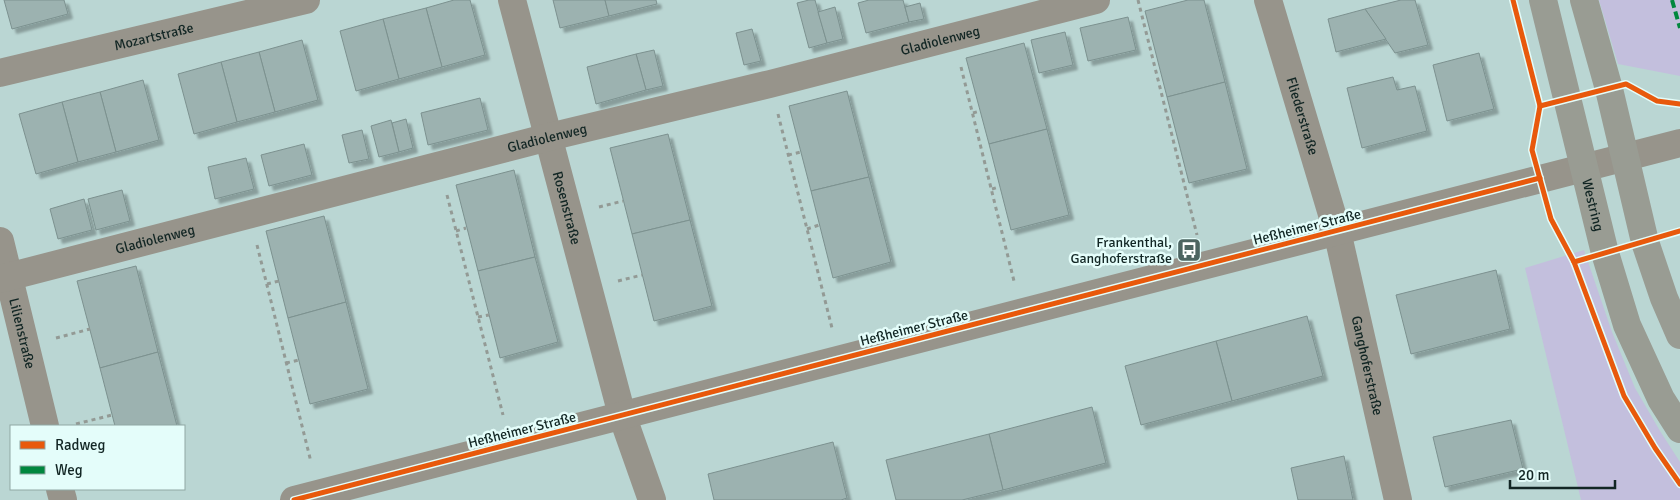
<svg xmlns="http://www.w3.org/2000/svg" width="1680" height="500" viewBox="0 0 1680 500" font-family="Signika,sans-serif">
<defs>
<filter id="shadow"><feDropShadow dx="4.5" dy="4.5" stdDeviation="1" flood-color="#0004"/></filter>
</defs>
<rect width="100%" height="100%" fill="#bad6d3"/>
<g fill="#c3bfdd">
<polygon points="1599,0 1680,0 1680,76 1618,64"/>
<polygon points="1584,250 1612,332 1635,388 1660,431 1680,462 1680,500 1581,500 1525,268"/>
</g>
<g fill="#9cb2b0" stroke="#7c918f" filter="url(#shadow)">
<polygon points="4,0 64,0 68,14 12,29"/>
<polygon points="454,0 470,0 485,55 442,67 426,8"/>
<polygon points="553,0 605,0 609,16 560,28"/>
<polygon points="605,0 656,0 657,4 609,16"/>
<polygon points="809,0 815,0 827,43 809,48 797,3"/>
<polygon points="869,0 903,0 909,22 866,33 858,3"/>
<polygon points="1188,0 1204,0 1225,82 1167,97 1145,11"/>
<polygon points="1401,0 1415,0 1428,45 1395,53 1365,9"/>
<polygon points="920,3 924,19 909,22 905,7"/>
<polygon points="835,7 843,39 827,43 818,12"/>
<polygon points="426,8 442,67 399,79 383,19"/>
<polygon points="1365,9 1386,39 1336,52 1328,19"/>
<polygon points="1128,17 1136,50 1088,61 1080,28"/>
<polygon points="383,19 399,79 356,91 340,31"/>
<polygon points="752,29 761,61 744,65 736,33"/>
<polygon points="1065,32 1073,65 1039,73 1031,40"/>
<polygon points="302,40 318,100 275,112 259,52"/>
<polygon points="1024,43 1047,129 989,144 966,58"/>
<polygon points="654,50 663,86 646,90 636,54"/>
<polygon points="259,52 275,112 237,122 221,62"/>
<polygon points="1479,53 1494,109 1447,121 1433,65"/>
<polygon points="636,54 646,90 596,104 587,67"/>
<polygon points="221,62 237,122 194,134 178,74"/>
<polygon points="1393,77 1397,90 1415,86 1427,131 1362,148 1347,88"/>
<polygon points="143,80 159,140 116,152 100,92"/>
<polygon points="1225,82 1247,169 1189,183 1167,97"/>
<polygon points="847,91 869,177 811,191 789,106"/>
<polygon points="100,92 116,152 78,162 62,102"/>
<polygon points="480,98 488,130 428,145 421,113"/>
<polygon points="62,102 78,162 36,174 19,114"/>
<polygon points="406,119 413,148 399,152 392,123"/>
<polygon points="391,120 399,152 379,157 371,126"/>
<polygon points="1047,129 1069,215 1011,230 989,144"/>
<polygon points="362,130 369,159 349,163 342,135"/>
<polygon points="668,134 690,220 632,234 610,148"/>
<polygon points="304,144 312,175 269,186 261,155"/>
<polygon points="246,158 254,189 215,199 208,167"/>
<polygon points="514,170 535,257 478,271 456,185"/>
<polygon points="869,177 891,262 833,278 811,191"/>
<polygon points="122,190 130,221 96,230 88,199"/>
<polygon points="84,199 92,230 58,239 50,209"/>
<polygon points="324,216 346,302 288,318 266,231"/>
<polygon points="690,220 712,306 654,321 632,234"/>
<polygon points="535,257 558,342 500,358 478,271"/>
<polygon points="136,266 158,352 100,368 77,281"/>
<polygon points="1496,270 1510,329 1411,354 1396,295"/>
<polygon points="346,302 368,389 310,404 288,318"/>
<polygon points="1307,316 1323,376 1232,401 1216,341"/>
<polygon points="1216,341 1232,401 1141,425 1125,366"/>
<polygon points="158,352 177,426 115,426 100,368"/>
<polygon points="1092,407 1106,463 1003,490 989,434"/>
<polygon points="1511,420 1523,469 1445,487 1433,437"/>
<polygon points="989,434 1003,490 962,500 896,500 886,460"/>
<polygon points="833,442 847,498 841,500 714,500 708,474"/>
<polygon points="1344,456 1353,500 1298,500 1291,468"/>
</g>
<g fill="none" stroke-linecap="round" stroke-linejoin="round">
<g stroke="#939a95" stroke-width="3" stroke-dasharray="4 4" stroke-linecap="butt">
<polyline points="1138,0 1197,235"/>
<polyline points="961,67 1014,281"/>
<polyline points="973,113 980,111"/>
<polyline points="778,114 832,328"/>
<polyline points="788,155 801,152"/>
<polyline points="992,189 999,187"/>
<polyline points="447,195 503,415"/>
<polyline points="599,207 623,201"/>
<polyline points="807,229 819,225"/>
<polyline points="456,231 466,228"/>
<polyline points="257,245 311,462"/>
<polyline points="618,281 642,275"/>
<polyline points="267,284 279,281"/>
<polyline points="478,317 489,315"/>
<polyline points="56,338 90,329"/>
<polyline points="286,363 299,360"/>
<polyline points="76,424 112,415"/>
</g>
<g stroke="#97948b" stroke-width="28">
<path id="s1" d="M512,0l110,415 30,85"/>
<path id="s2" d="M1268,0l69,231 61,269"/>
<path id="s3" d="M0,73l306,-73"/>
<path id="s4" d="M0,241l45,185"/>
<path id="s5" d="M0,279l549,-142 221,-53 326,-84"/>
<polyline points="60,489 63,500"/>
<polyline points="294,500 1680,143"/>
</g>
<g stroke="#999c93" stroke-width="28">
<path id="s6" d="M1543,0l62,253 22,72 34,74 19,30"/>
<polyline points="1584,0 1609,89 1645,242 1664,298 1680,335"/>
</g>
<polyline stroke="#00873e" stroke-width="4" stroke-dasharray="8 4" stroke-linecap="butt" points="1672,0 1680,28"/>
<defs>
<g id="cycleway">
<polyline points="1513,0 1540,106 1532,150 1551,219 1574,262 1624,396 1655,448 1680,484"/>
<polyline points="1540,106 1626,84 1657,101 1680,104"/>
<polyline points="1574,262 1680,231"/>
<polyline points="294,500 1540,178"/>
</g>
</defs>
<use href="#cycleway" stroke="#e4fdfa" stroke-width="8"/>
<use href="#cycleway" stroke="#e8590c" stroke-width="5"/>
</g>
<defs>
<symbol id="bus-square" viewBox="-11 -11 22 22"><rect x="-9" y="-9" width="18" height="18" rx="4" fill="#4d6461" stroke="#e4fdfa"/><path d="M-5-6H5V4H4V6H2V4H-2V6H-4V4H-5ZM-3.5-4V0h7V-4ZM-3.5 1.2v1.5H-2V1.2ZM2 1.2v1.5H3.5V1.2Z" fill="#fff"/></symbol>
</defs>
<g fill-rule="evenodd">
<use href="#bus-square" x="1175" y="236" width="28" height="28"/>
</g>
<g text-anchor="middle" dominant-baseline="central" stroke-width="5" stroke-linejoin="round" paint-order="stroke">
<g font-size="14" fill="#122624" stroke="#e4fdfa">
<text stroke="none"><textPath href="#s3" startOffset="158">Mozartstraße</textPath></text>
<text stroke="none"><textPath href="#s5" startOffset="970">Gladiolenweg</textPath></text>
<text stroke="none"><textPath href="#s2" startOffset="121">Fliederstraße</textPath></text>
<text stroke="none"><textPath href="#s5" startOffset="565">Gladiolenweg</textPath></text>
<text stroke="none"><textPath href="#s6" startOffset="211">Westring</textPath></text>
<text stroke="none"><textPath href="#s1" startOffset="215">Rosenstraße</textPath></text>
<text transform="translate(1307 227) rotate(-14)">Heßheimer Straße</text>
<text stroke="none"><textPath href="#s5" startOffset="160">Gladiolenweg</textPath></text>
<text transform="translate(914 328) rotate(-14)">Heßheimer Straße</text>
<text stroke="none"><textPath href="#s4" startOffset="95">Lilienstraße</textPath></text>
<text stroke="none"><textPath href="#s2" startOffset="379">Ganghoferstraße</textPath></text>
<text transform="translate(522 430) rotate(-14)">Heßheimer Straße</text>
</g>
<g font-size="14" fill="#122624" stroke="#e4fdfa" text-anchor="end">
<text x="1172" y="242">Frankenthal,<tspan x="1172" dy="16">Ganghoferstraße</tspan></text>
</g>
</g>
<rect x="10" y="425" width="175" height="65" fill="#e4fdfa" stroke="#90a7a4"/>
<rect x="20" y="441" width="25" height="8" fill="#e8590c" stroke="#90a7a4"/>
<text x="55" y="450" font-size="15" fill="#122624">Radweg</text>
<rect x="20" y="466" width="25" height="8" fill="#00873e" stroke="#90a7a4"/>
<text x="55" y="475" font-size="15" fill="#122624">Weg</text>
<path d="M1510 480v8h105v-8" fill="none" stroke="#122624" stroke-width="2.5"/>
<text x="1518" y="480" font-size="15" fill="#122624" stroke="#e4fdfa" stroke-width="4" paint-order="stroke">20 m</text>
</svg>
